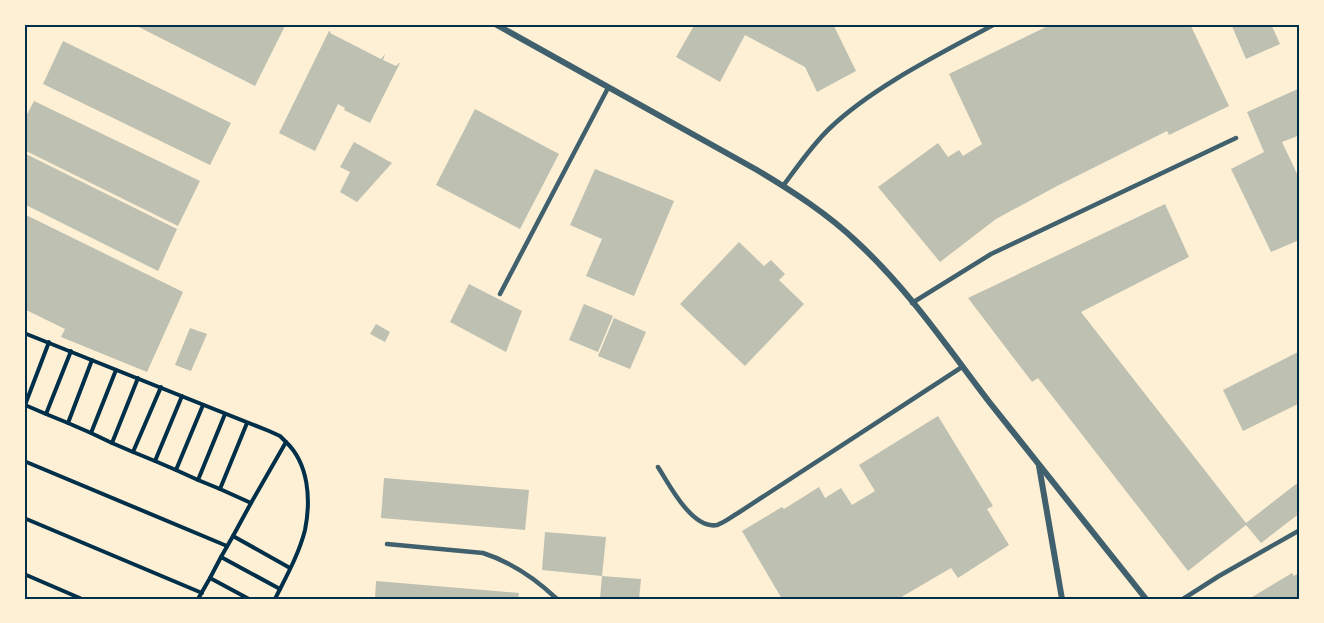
<svg xmlns="http://www.w3.org/2000/svg" width="1324" height="623" viewBox="0 0 1324 623" font-family="'Exo 2',sans-serif">
<rect width="100%" height="100%" fill="#fdf0d5"/>
<g fill="#bec0b2">
<polygon points="133,24 286,24 255,86"/>
<polygon points="695,24 833,24 856,71 817,92 805,67 745,35 720,82 676,57"/>
<polygon points="1052,24 1190,24 1229,106 1169,135 1167,131 1057,186 996,219 940,262 878,187 938,143 948,157 959,150 963,156 982,144 949,74"/>
<polygon points="1231,24 1271,24 1280,44 1246,59"/>
<polygon points="329,31 331,32 330,33 381,59 385,54 383,60 396,66 399,63 400,63 370,123 344,110 345,108 338,104 315,151 279,133"/>
<polygon points="63,41 231,123 210,165 43,84"/>
<polygon points="1300,88 1300,135 1282,142 1300,180 1300,245 1297,241 1271,252 1231,169 1264,152 1247,112"/>
<polygon points="34,101 200,181 178,226 24,150 24,120"/>
<polygon points="475,109 559,154 520,229 436,185"/>
<polygon points="354,142 392,163 357,202 340,192 350,172 340,167"/>
<polygon points="24,153 177,229 158,271 24,204"/>
<polygon points="595,169 674,201 634,296 586,276 602,239 570,225"/>
<polygon points="1165,204 1189,257 1081,312 1246,523 1300,481 1300,513 1261,543 1246,525 1188,571 1038,378 1032,382 968,298"/>
<polygon points="24,214 183,292 147,372 61,337 65,329 24,309"/>
<polygon points="739,242 764,266 771,260 785,274 779,280 804,304 745,366 680,304"/>
<polygon points="469,284 522,311 506,352 450,322"/>
<polygon points="584,304 613,316 598,352 569,340"/>
<polygon points="614,318 646,332 630,369 598,356"/>
<polygon points="376,324 390,332 385,342 370,334"/>
<polygon points="190,328 207,334 191,371 175,365"/>
<polygon points="1300,351 1300,403 1243,431 1223,390"/>
<polygon points="938,416 993,506 987,509 1009,545 958,578 951,568 898,599 782,599 742,531 782,507 784,509 819,487 825,498 841,488 852,505 875,491 859,465"/>
<polygon points="384,478 529,490 525,530 381,518"/>
<polygon points="545,532 606,537 602,576 542,570"/>
<polygon points="1300,572 1300,599 1249,599 1292,573 1294,576"/>
<polygon points="602,576 641,579 639,599 600,599"/>
<polygon points="376,581 519,593 518,599 375,599"/>
</g>
<g fill="none" stroke-linecap="round" stroke-linejoin="round">
<g stroke="#003049" stroke-width="4">
<polyline points="24,333 269,431 280,436 286,442"/>
<polyline points="49,342 25,405 46,414 71,351"/>
<polyline points="161,387 133,452 155,461 182,396"/>
<polyline points="46,414 68,423 92,360"/>
<polyline points="68,423 91,433"/>
<path d="M247,423l-27,66 31,14 35,-61c23,22 25,58 19,88 -6,24 -19,47 -30,69"/>
<polyline points="112,443 91,433 116,370"/>
<polyline points="133,452 112,443 138,378"/>
<polyline points="24,461 227,546"/>
<polyline points="155,461 176,470"/>
<polyline points="198,480 176,470 203,405"/>
<polyline points="220,489 198,480 225,414"/>
<polyline points="251,503 233,536 290,568"/>
<polyline points="24,518 202,593"/>
<polyline points="233,536 221,557 280,589"/>
<polyline points="221,557 210,578 249,599"/>
<polyline points="24,574 82,599"/>
<polyline points="198,599 210,578"/>
</g>
<g stroke="#3f606c" stroke-width="4.5">
<path d="M783,186c15,-20 29,-41 47,-58 44,-42 112,-75 165,-104"/>
<polyline points="500,294 608,88"/>
<polyline points="912,303 991,254 1236,138"/>
<path d="M658,467c11,17 34,63 59,58 7,-2 14,-8 21,-12l224,-146"/>
<path d="M387,544l96,9c28,9 53,26 74,46"/>
<polyline points="1183,599 1219,576 1300,530"/>
</g>
<g stroke="#3f606c" stroke-width="6">
<path d="M495,24l262,146c35,21 71,44 100,72 51,47 91,106 133,161 52,66 104,131 156,196"/>
<polyline points="1039,466 1062,599"/>
</g>
</g>
<rect width="1324" height="623" fill="none" stroke="#fdf0d5" stroke-width="51"/>
<rect x="26" y="26" width="1272" height="572" fill="none" stroke="#003049" stroke-width="2"/>
</svg>
